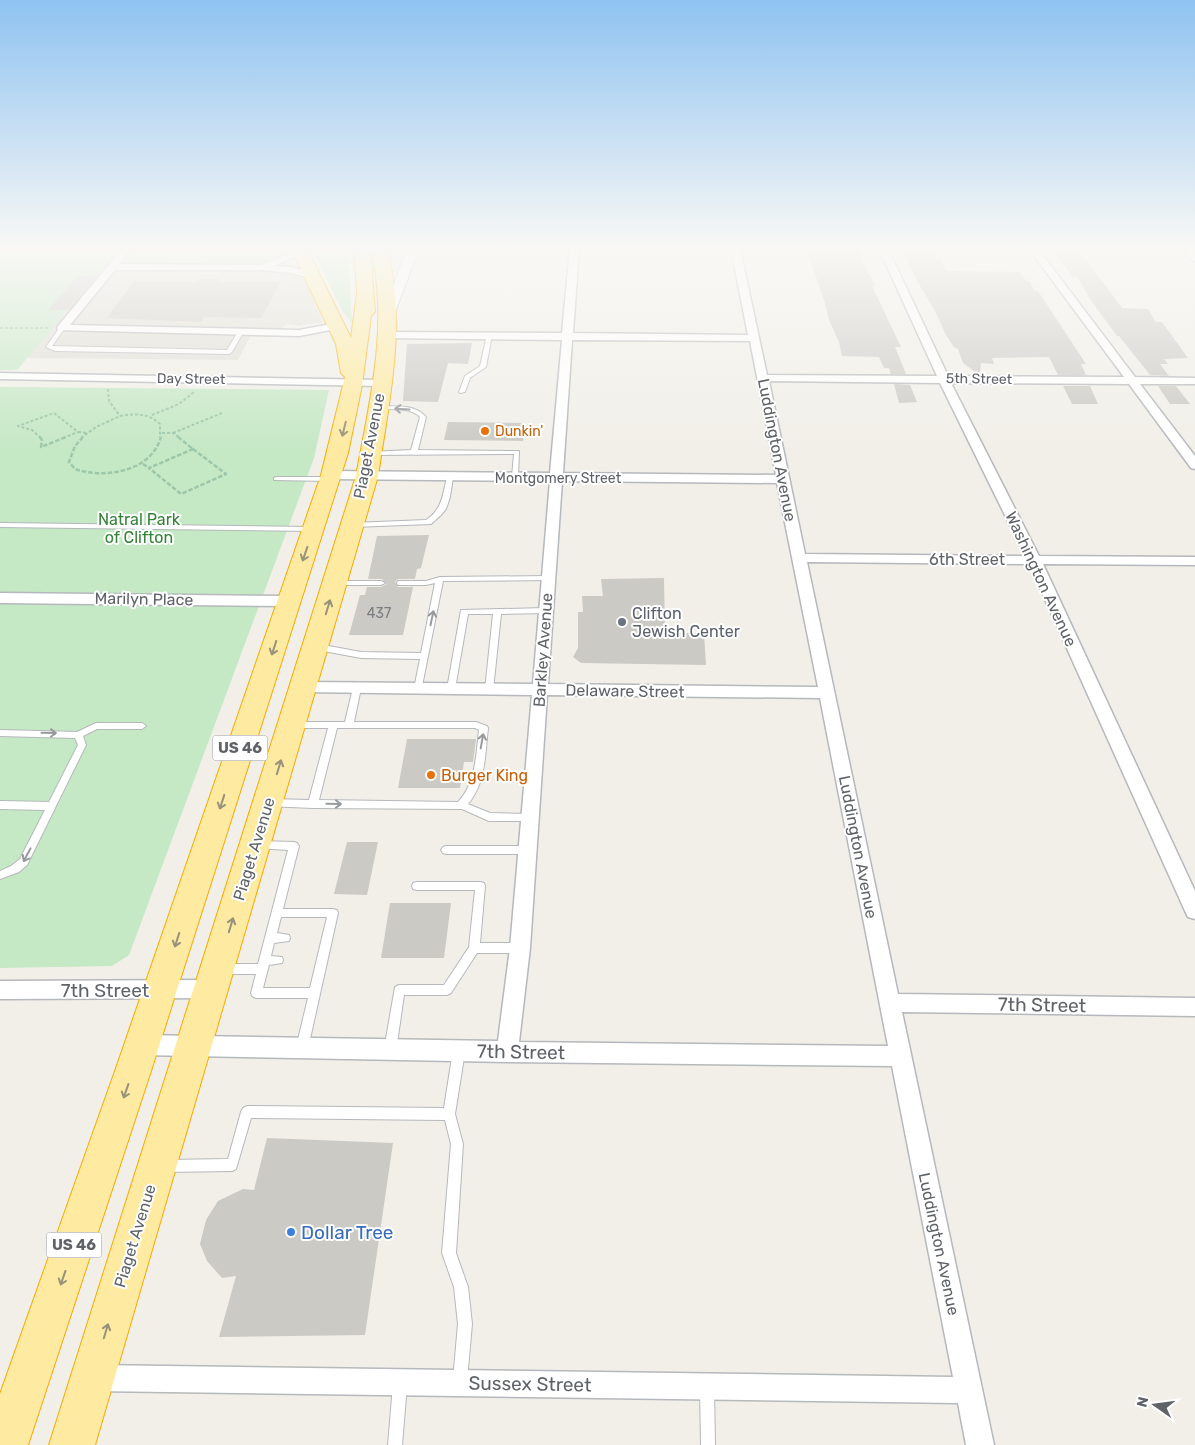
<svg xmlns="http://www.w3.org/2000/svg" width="1195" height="1445" viewBox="0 0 1195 1445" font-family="Rubik,sans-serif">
<rect width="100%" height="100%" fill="#f1efe8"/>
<polygon fill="#e1ded6" points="284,255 291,273 305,279 323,322 299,326 287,324 274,336 251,335 238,360 27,358 68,310 72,310 110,264 270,261"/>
<g fill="#c5e8c5">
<polygon points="0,249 288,249 284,255 256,264 110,264 72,310 68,310 17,370 0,370"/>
<polygon points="312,249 348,249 352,323 343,312"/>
<polygon points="0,387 329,390 314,458 129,955 112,966 0,968"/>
</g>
<g fill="#cccac5">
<polygon points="835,249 859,249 866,270 876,286 872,286 901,347 895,347 906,374 891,374 889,368 884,368 879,357 842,356 839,342 829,320 825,303 807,251 836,251"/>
<polygon points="902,249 933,249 936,259 940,259 946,271 1020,272 1026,281 1029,281 1035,291 1038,291 1086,364 1081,364 1086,375 1058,375 1049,357 992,358 994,364 981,363 980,374 978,374 963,363 958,349 954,347 946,335 934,309 917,281"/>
<polygon points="1052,249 1078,249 1122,308 1148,309 1156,322 1162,322 1188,358 1164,359 1168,364 1160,364 1169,376 1150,375 1119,336 1117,336 1090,299 1078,277 1073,277"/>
<polygon points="78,276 97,276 69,310 48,310"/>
<polygon points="198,279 220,279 218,282 281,282 261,318 204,317 201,322 107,318 134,281 196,282"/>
<polygon points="472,343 468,364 448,363 438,402 403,401 407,344"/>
<polygon points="894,384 910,385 917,402 899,403"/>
<polygon points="1063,386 1090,386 1098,404 1072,404"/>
<polygon points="1158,386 1176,386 1190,404 1170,404"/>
<polygon points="448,422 525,423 523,441 444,440"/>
<polygon points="429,535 421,568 417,569 415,579 398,579 395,582 398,587 413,587 403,635 349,635 360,595 365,595 367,587 381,587 387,584 382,579 368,579 377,536"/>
<polygon points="664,578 665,633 704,633 706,665 581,663 573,657 578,648 578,612 583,612 582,596 603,596 601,579"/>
<polygon points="407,739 476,739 473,762 464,762 460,788 398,788"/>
<polygon points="347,842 378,842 367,895 334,894"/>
<polygon points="390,903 451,903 444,958 381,958"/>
<polygon points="267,1138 393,1143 365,1335 219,1337 236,1276 222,1278 207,1261 200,1244 206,1220 218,1201 243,1189 254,1190"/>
</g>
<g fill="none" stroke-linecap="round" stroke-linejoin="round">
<defs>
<g id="service">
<polygon points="62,326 65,328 52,346 227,350 239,330 244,331 232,352 229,354 55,351 46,347 60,327"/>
<polygon points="487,335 492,336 486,367 470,378 465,392 460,393 459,392 465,376 480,366"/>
<path d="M377,406c16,1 36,-3 48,10l1,1 -8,33 101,1 -1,26 -3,2 -3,-2 2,-23 -146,1 -1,-1 3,-2 41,-2 9,-33c-12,-12 -30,-6 -45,-8l-1,-1z"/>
<path d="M450,475l3,2 -3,20 -4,12 -5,6 -10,9 -78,3 -4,-2 4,-2 73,-3c16,-10 17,-26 21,-43z"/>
<polygon points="276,477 330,477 333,479 330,481 274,480 274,478"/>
<polygon points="0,523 312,527 316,529 312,531 0,527"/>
<polygon points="549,576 553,578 552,580 443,581 421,691 418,692 414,689 420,659 361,658 318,650 314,647 318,644 361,652 421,653 435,583 426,585 398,585 397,583 398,581 426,581 440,577"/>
<polygon points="334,581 381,581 385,583 381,585 334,585 333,583"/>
<polygon points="546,608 550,611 549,613 501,614 493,690 489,693 485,690 493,614 468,614 455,689 451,692 448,691 447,689 461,610"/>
<path d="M357,685l4,3 -7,34h122l11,4 1,2c-3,25 -2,55 -20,76l22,9 40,1 3,1 2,3 -2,3h-44l-27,-12 -149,-1 -46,-2 -2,-3 2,-3 3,-1 39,1 19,-72h-34l-4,-3 4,-3h51l8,-34zM337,728h138l4,2c-3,25 -3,53 -21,72l-139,-2z"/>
<polygon points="96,723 142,723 146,726 142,729 97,729 83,736 86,745 27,865 19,872 0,879 0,871 11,866 20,859 45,810 0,809 0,801 49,802 78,745 75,738 0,736 0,730 77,732"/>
<path d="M259,841l35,1 3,1 2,3 -16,63h50l4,1 1,3 -30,135 -2,4 -4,1 -4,-1 -2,-4 12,-50h-52l-4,-2 -1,-3 5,-19h-34l-4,-2 -1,-3 1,-3 4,-2h36l30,-114 -32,-2 -2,-3 2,-3zM281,917h46l-17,71h-47l6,-23 13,-2 1,-3 -1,-3 -11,-1 3,-13 15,-2 1,-3 -1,-3 -12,-2z"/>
<polygon points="446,846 528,846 531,847 533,850 531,853 528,854 446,854 443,853 441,850 443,847"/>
<polygon points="417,882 480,882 484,883 485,886 480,943 520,943 524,945 525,948 524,951 520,953 477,953 451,993 447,995 404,995 396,1050 394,1054 390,1055 386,1054 384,1050 395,987 399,985 444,985 469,947 475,890 417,890 413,889 412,886 413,883"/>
<polygon points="459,1046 463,1047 465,1051 455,1114 463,1144 456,1253 468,1287 472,1324 467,1380 465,1385 460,1387 455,1385 453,1380 458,1324 454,1287 442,1253 451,1144 445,1120 251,1118 236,1169 232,1171 167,1172 163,1170 161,1166 163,1162 167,1160 228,1159 241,1112 243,1108 247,1106 444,1108 453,1051 455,1047"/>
<polygon points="400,1378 405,1380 407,1385 402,1445 388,1445 393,1385 395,1380"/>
<polygon points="707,1381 712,1383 714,1388 715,1445 701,1445 700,1388 702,1383"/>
</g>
<g id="minor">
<polygon points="122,249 131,249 119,264 261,265 300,249 304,251 302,253 274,266 292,267 315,275 310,278 291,273 264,270 115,270 70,325 299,330 336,323 341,326 336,329 299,336 58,330 57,328 58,326"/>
<path d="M570,249h9l-6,84 175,2 -17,-86h9l27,126 170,1 -58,-127h9l60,127 176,1 -95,-128h9l97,128 60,1v6h-55l55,72v13l-4,-1 -62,-84 -178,-1 88,173 156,1v8l-152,-1 152,327v28l-7,-2 -3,-6 -156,-347 -222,-2 91,432 297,4v18l-293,-4 92,433h-28l-8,-42 -864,-12 -9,-4 -4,-9 4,-9 9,-4 859,12 -61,-311 -385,-4 -366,-7 -7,-3 -4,-7 4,-7 7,-3 357,6 12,-93 22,-253 -229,-3 -6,-1 -2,-4 2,-4 6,-1 230,2 17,-203 -218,-2 -6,-4 6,-4 218,2 12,-133 -174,-2 -5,-3 5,-3 174,1zM572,340l178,1 26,134 -213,-2zM769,381l171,2 85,173 -220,-2zM562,481l215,2 41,204 -270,-3zM547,695l273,3 68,348 -369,-4 11,-94z"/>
<polygon points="1182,249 1191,249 1195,253 1195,261 1192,260"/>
<polygon points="0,373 381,380 387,383 381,386 0,379"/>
<polygon points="0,593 289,596 294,598 296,601 294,604 289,606 0,603"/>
<polygon points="211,980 218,983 221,989 218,995 211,998 0,999 0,981"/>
</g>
<polygon id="tertiary" points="407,249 419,249 394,315 388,319 384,318 382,315"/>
<g id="trunk">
<polygon points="291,249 307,249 351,338 357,293 354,249 370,249 375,312 371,316 362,385 348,453 151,1071 28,1445 0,1445 0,1394 115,1071 321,475 345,377 341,373 336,344"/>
<path d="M371,249h16c20,76 2,151 -9,227l-283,969h-46l307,-969c14,-76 33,-151 15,-227z"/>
</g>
</defs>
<use href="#service" stroke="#b5b8bc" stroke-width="2"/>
<use href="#minor" stroke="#b5b8bc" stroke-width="3"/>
<use href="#tertiary" stroke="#b5b8bc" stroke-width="2"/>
<use href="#trunk" stroke="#f9ab00" stroke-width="2"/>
<g stroke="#9cc7a9" stroke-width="2" stroke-dasharray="3 2" stroke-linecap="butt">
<polyline points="0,328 48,328"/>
<polyline points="108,389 109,401 120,416"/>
<polyline points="152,415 179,404 194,392"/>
<path d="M120,416c16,-2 27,-4 40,8v14"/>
<polyline points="78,432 87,433"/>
<polyline points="162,433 173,433 180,438"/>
<polyline points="173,433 222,413"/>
<polyline points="41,438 32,430 18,426 54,413 78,432"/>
<polyline points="63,438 78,432"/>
<polyline points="81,438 96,427 120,416"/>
</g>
<g stroke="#9cc7a9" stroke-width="2.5" stroke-dasharray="4.5 2" stroke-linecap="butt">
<polyline points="40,437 42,440 41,447 66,437"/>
<path d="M83,437l-8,9 -6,16 6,7c30,10 76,3 86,-32"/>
<polyline points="178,437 193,449"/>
<polygon points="193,449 226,474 181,494 149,468"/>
<polyline points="143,464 149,468"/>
</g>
<use href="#service" fill="#fff" fill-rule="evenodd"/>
<use href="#minor" fill="#fff" fill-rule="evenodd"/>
<use href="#tertiary" fill="#fff" fill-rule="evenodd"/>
<use href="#trunk" fill="#feeaa1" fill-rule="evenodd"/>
</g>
<defs><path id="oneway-shaft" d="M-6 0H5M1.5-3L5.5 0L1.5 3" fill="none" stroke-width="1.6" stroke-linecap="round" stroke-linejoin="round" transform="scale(1.25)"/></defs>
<g stroke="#979a9d">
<use href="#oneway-shaft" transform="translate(402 409) rotate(-177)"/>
<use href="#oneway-shaft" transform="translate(432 618) rotate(-78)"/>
<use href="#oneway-shaft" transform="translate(49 733) rotate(1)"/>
<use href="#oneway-shaft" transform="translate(482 741) rotate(-80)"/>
<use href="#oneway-shaft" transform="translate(334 804) rotate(1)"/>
<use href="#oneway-shaft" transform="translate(27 855) rotate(118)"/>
</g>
<g stroke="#97927c">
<use href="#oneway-shaft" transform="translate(344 429) rotate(104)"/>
<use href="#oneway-shaft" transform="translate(305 554) rotate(109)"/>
<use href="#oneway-shaft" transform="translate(328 607) rotate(-73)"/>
<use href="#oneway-shaft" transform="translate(274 648) rotate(108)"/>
<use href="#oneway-shaft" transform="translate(279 767) rotate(-73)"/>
<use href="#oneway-shaft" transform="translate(222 802) rotate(108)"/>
<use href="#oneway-shaft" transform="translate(231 925) rotate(-73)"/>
<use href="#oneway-shaft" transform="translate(177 940) rotate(108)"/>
<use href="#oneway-shaft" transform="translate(126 1091) rotate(109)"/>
<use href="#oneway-shaft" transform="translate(63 1278) rotate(109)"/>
<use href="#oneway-shaft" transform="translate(106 1331) rotate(-73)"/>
</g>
<linearGradient id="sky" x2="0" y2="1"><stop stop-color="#8fc3f1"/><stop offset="0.55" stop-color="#f9f8f5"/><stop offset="1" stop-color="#f9f8f5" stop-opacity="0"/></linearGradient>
<rect width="1195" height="451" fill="url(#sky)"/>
<g fill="#e8710a" stroke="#fff" stroke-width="2">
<circle cx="485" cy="431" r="5"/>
<circle cx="431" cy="775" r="5"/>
</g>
<circle fill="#6b7280" stroke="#fff" stroke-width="2" cx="622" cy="622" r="5"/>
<circle fill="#3f7fe0" stroke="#fff" stroke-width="2" cx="291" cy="1232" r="5"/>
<g text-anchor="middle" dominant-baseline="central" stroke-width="4" stroke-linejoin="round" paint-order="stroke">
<g font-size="14" fill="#5f6368" stroke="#fff">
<text transform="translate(191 379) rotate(1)">Day Street</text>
<text transform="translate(979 379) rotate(1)">5th Street</text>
<text x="558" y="478">Montgomery Street</text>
</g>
<g font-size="14" fill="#c56008" stroke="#fff" text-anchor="start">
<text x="495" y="431">Dunkin'</text>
</g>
<g font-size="14" fill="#7a7d7f">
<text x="379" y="613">437</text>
</g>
<g fill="#fff" stroke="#8f9295" stroke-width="1">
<rect x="212.5" y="735.5" width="55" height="25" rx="4"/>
<rect x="46.5" y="1232.5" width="55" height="25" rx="4"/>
</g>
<g font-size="15" font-weight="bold" fill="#5f6368">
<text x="240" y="748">US 46</text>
<text x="74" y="1245">US 46</text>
</g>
<g font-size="16" fill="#5f6368" stroke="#fff">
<text transform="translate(369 446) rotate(-79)">Piaget Avenue</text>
<text transform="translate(777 450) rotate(79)">Luddington Avenue</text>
<text x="967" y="559">6th Street</text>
<text transform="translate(1041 579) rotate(65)">Washington Avenue</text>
<text transform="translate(144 599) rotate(1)">Marilyn Place</text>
<text transform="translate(543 650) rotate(-86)">Barkley Avenue</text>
<text transform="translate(625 691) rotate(1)">Delaware Street</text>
<text transform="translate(858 847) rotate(79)">Luddington Avenue</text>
<text transform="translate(254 849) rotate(-73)">Piaget Avenue</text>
<text transform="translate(135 1236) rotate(-73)">Piaget Avenue</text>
<text transform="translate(939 1244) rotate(78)">Luddington Avenue</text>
</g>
<g font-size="16" fill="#348238" stroke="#fff">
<text x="139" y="519">Natral Park<tspan x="139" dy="18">of Clifton</tspan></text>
</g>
<g font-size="16" fill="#5b616d" stroke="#fff" text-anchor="start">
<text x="632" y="613">Clifton<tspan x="632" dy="18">Jewish Center</tspan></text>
</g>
<g font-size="16" fill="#c56008" stroke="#fff" text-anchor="start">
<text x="441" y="775">Burger King</text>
</g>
<g font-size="19" fill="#5f6368" stroke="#fff">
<text x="105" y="990">7th Street</text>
<text transform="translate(1042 1005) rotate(1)">7th Street</text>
<text transform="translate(521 1052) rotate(1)">7th Street</text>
<text transform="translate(530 1384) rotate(1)">Sussex Street</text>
</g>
<g font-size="19" fill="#366cbe" stroke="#fff" text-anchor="start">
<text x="301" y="1232">Dollar Tree</text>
</g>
</g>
<g transform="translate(1155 1405) rotate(284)" stroke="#ffffff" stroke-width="4" paint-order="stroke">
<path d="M0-4L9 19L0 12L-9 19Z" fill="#5f6368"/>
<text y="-8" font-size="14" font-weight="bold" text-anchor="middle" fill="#5f6368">N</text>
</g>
</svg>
